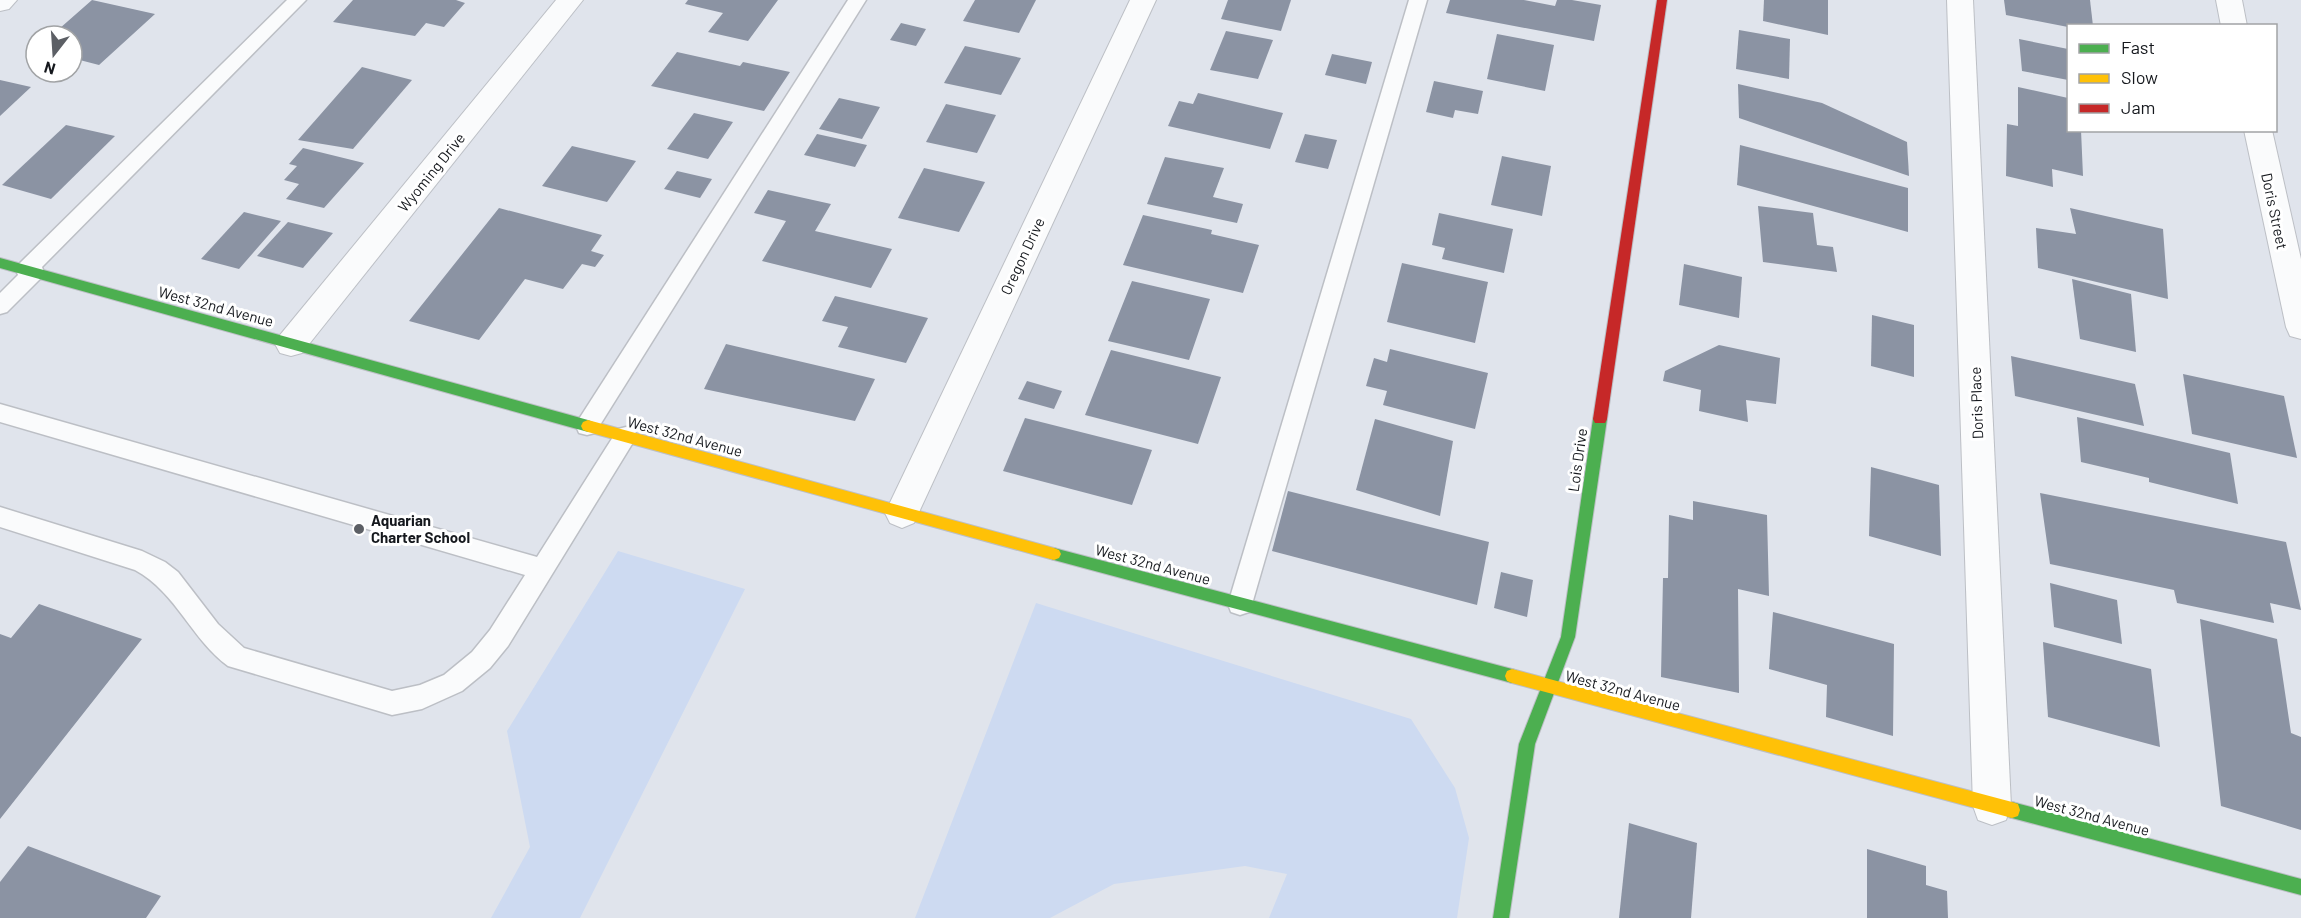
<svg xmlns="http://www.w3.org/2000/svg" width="2301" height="918" viewBox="0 0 2301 918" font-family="Barlow,sans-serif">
<rect width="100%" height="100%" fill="#e0e4ec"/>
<g fill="#cddaf1">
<polygon points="618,551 745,589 580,918 491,918 530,847 507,731"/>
<polygon points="1036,603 1411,719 1455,788 1469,838 1457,918 1269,918 1287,874 1245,866 1114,884 1050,918 915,918"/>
</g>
<g fill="#8b93a3">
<polygon points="92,0 155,14 99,65 72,58 72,36 51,36"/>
<polygon points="353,0 456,0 465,3 444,27 426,23 415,36 333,22"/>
<polygon points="688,0 778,0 748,41 708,32 723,13 685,4"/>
<polygon points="975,0 1036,0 1019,33 963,21"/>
<polygon points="1228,0 1291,0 1281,31 1221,19"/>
<polygon points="1450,0 1524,0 1555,6 1557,0 1572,0 1601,5 1594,41 1446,13"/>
<polygon points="1764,0 1828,0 1828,35 1763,21"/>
<polygon points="2004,0 2090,0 2093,26 2068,27 2006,15"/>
<polygon points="901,23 926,29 916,46 890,40"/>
<polygon points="1739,30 1790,39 1789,79 1736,69"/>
<polygon points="1226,31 1273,40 1258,79 1210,70"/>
<polygon points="1497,34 1554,45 1545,91 1487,79"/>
<polygon points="2019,39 2068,49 2068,80 2022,71"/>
<polygon points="965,46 1021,58 1001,95 944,83"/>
<polygon points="677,52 740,66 743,62 790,72 764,111 651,86"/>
<polygon points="1332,54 1372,62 1366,84 1325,75"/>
<polygon points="362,67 412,80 353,149 298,140"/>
<polygon points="0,80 31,87 0,116"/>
<polygon points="1434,81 1483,91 1478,114 1455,110 1453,118 1426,112"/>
<polygon points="1738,84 1822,103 1907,142 1909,176 1739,118"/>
<polygon points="2018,87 2068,98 2068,130 2081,130 2083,176 2052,169 2053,187 2006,176 2007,124 2018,126"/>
<polygon points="1198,93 1283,113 1270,149 1168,126 1179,101 1193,104"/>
<polygon points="839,98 880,107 862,139 819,129"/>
<polygon points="946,104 996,115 977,153 926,142"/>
<polygon points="694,113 733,122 708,159 667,149"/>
<polygon points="66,125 115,136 51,199 2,185"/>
<polygon points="817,134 867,145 855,167 804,155"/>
<polygon points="1305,134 1337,140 1328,169 1295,162"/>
<polygon points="1740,145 1908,188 1908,232 1737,185"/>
<polygon points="572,146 636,161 607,202 542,186"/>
<polygon points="303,148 364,163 324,208 286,199 299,184 284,180 297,166 289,164"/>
<polygon points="1502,156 1551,166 1542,216 1491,205"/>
<polygon points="1165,157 1224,168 1213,197 1243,204 1237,223 1147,204"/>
<polygon points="924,168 985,182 959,232 898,218"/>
<polygon points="677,171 712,179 700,198 664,189"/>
<polygon points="768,190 831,204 815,231 892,249 871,288 762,261 786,221 754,213"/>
<polygon points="1758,206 1813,213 1817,245 1833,247 1837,272 1763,262"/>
<polygon points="499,208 602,235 591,251 604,255 595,267 582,264 563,289 525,279 479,340 409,321"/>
<polygon points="2070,208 2163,229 2168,299 2038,268 2036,228 2076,234"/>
<polygon points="244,212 281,221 239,269 201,259"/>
<polygon points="1439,213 1513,229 1504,273 1442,259 1445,248 1432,245"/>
<polygon points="1143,215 1212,230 1211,234 1259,245 1243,293 1123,265"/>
<polygon points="288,222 333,233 303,268 257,256"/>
<polygon points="1402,263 1488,282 1475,343 1387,322"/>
<polygon points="1684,264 1742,277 1739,318 1679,305"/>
<polygon points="2072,279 2131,294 2136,352 2080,339"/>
<polygon points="1132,281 1210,299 1189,360 1108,341"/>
<polygon points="835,296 928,318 906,363 838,347 848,327 822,321"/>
<polygon points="1872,315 1914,325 1914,377 1871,366"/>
<polygon points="726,344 875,379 855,421 704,389"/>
<polygon points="1719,345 1780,358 1776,404 1746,400 1748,422 1699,411 1701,390 1663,381 1665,371"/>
<polygon points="1390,349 1488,373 1475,429 1383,405 1387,391 1366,386 1374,358 1387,362"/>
<polygon points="1111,350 1221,377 1198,444 1085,415"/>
<polygon points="2011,356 2135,384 2144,426 2015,396"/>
<polygon points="2183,374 2284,396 2297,458 2192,434"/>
<polygon points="1027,381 1062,391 1054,409 1018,399"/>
<polygon points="2077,417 2230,453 2238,504 2149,482 2149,478 2081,462"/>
<polygon points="1025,418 1152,450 1132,505 1003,471"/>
<polygon points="1375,419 1453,441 1440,516 1356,490"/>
<polygon points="1871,467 1939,485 1941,556 1869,536"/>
<polygon points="1288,491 1489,542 1477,605 1272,551"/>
<polygon points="2040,493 2286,542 2301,610 2270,603 2274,623 2177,603 2174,590 2050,564"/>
<polygon points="1693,501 1767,515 1769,596 1738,589 1739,693 1661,677 1663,578 1668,578 1669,515 1693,520"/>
<polygon points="1501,572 1533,580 1527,617 1494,608"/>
<polygon points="2050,583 2117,600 2122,644 2054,627"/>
<polygon points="39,604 142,639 0,819 0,634 11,638"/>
<polygon points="1773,612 1894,644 1893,736 1826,717 1827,685 1769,669"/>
<polygon points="2200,619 2277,639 2291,733 2301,737 2301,830 2221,806"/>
<polygon points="2043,642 2151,669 2160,747 2048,717"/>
<polygon points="1629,823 1697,843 1691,918 1619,918"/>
<polygon points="28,846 161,896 146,918 0,918 0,882"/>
<polygon points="1867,849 1926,866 1926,885 1947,891 1948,918 1867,918"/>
</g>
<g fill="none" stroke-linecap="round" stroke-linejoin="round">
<defs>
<g id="lane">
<polygon points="287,0 306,0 42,267 44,272 41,278 7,312 0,314 0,293 18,275 16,270 19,264"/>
<polygon points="848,0 866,0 595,433 587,435 579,433 576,426 579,419"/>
<polygon points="1409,0 1427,0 1252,604 1249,612 1240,615 1231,612 1228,604"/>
<path d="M0,404l537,153 81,-128 8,-2 8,2 3,7 -129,210 -18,22 -28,23 -40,18 -30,6 -164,-49c-37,-27 -51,-73 -93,-96l-135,-43v-20l142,44 23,11 13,10 40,52 26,24 148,43 28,-6 24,-10 28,-23 18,-22 35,-55 -525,-153z"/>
</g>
<g id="street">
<polygon points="0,0 17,0 9,9 0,11"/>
<polygon points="556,0 583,0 302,353 291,356 280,353 275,344 280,335"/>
<polygon points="1130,0 1156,0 914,523 902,528 890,523 885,513"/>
<polygon points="1947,0 1973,0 2011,806 2006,820 1992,825 1978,820 1973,806"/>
<polygon points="2216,0 2242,0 2247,26 2221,26"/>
<polygon points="2244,130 2272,130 2301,259 2301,339 2290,336 2286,327"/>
</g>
<g id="fast">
<polygon points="0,258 588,420 593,422 595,426 593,430 588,432 0,268"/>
<polygon points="1600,413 1605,415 1607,419 1575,637 1535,744 1509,918 1493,918 1519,744 1561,637 1593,419 1595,415"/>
<polygon points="1054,548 1512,669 1517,671 1519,676 1517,681 1512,683 1054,560 1049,558 1047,554 1049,550"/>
<polygon points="2012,802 2301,879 2301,895 2012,818 2006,816 2004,810 2006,804"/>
</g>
<g id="slow">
<polygon points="588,420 1054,548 1059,550 1061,554 1059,558 1054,560 588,432 583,430 581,426 583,422"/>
<polygon points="1512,669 2012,802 2018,804 2020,810 2018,816 2012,818 1512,683 1507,681 1505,676 1507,671"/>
</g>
<polygon id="jam" points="1657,0 1667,0 1607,419 1605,423 1595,423 1593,419"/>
</defs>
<use href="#lane" stroke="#bcbfc5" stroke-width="3"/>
<use href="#street" stroke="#bcbfc5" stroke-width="2"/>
<use href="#fast" stroke="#bcbfc5" stroke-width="2"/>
<use href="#slow" stroke="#bcbfc5" stroke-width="2"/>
<use href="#jam" stroke="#bcbfc5" stroke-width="2"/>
<use href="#lane" fill="#fafbfc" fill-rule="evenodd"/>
<use href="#street" fill="#fafbfc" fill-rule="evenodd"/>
<use href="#fast" fill="#4caf50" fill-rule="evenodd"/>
<use href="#slow" fill="#ffc107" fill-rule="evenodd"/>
<use href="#jam" fill="#c62828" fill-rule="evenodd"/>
</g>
<circle fill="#5c5f65" stroke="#fff" stroke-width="2" cx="359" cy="529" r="6"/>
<g text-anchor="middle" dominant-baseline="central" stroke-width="6" stroke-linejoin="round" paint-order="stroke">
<g font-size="15" fill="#15181d" stroke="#fff">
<text transform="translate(431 172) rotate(-51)">Wyoming Drive</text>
<text transform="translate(2275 211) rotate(78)">Doris Street</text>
<text transform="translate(1022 256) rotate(-65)">Oregon Drive</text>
<text transform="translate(216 306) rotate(15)">West 32nd Avenue</text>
<text transform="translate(1976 403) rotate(-92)">Doris Place</text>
<text transform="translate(685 436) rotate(15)">West 32nd Avenue</text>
<text transform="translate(1577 460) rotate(-82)">Lois Drive</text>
<text transform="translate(1153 564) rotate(15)">West 32nd Avenue</text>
<text transform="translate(1623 690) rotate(15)">West 32nd Avenue</text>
<text transform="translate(2092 815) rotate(15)">West 32nd Avenue</text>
</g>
<g font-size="15" font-weight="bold" fill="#15181d" stroke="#fff" text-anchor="start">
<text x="371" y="520">Aquarian<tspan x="371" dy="17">Charter School</tspan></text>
</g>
</g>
<rect x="2067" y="24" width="210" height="108" fill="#ffffff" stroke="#a1a3a5" stroke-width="1.5"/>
<rect x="2079" y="44" width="30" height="9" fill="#4caf50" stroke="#a1a3a5" stroke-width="1.5"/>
<text x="2121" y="54" font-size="18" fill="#15181d">Fast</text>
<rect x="2079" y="74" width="30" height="9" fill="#ffc107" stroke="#a1a3a5" stroke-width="1.5"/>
<text x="2121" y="84" font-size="18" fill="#15181d">Slow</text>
<rect x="2079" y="104" width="30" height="9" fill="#c62828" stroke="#a1a3a5" stroke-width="1.5"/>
<text x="2121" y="114" font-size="18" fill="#15181d">Jam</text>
<g transform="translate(54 54) rotate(197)"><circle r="28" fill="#ffffff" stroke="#a1a3a5" stroke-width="1.5"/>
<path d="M0-4.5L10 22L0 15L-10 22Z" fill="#5c5f65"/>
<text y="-9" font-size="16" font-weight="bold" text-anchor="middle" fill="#15181d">N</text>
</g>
</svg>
